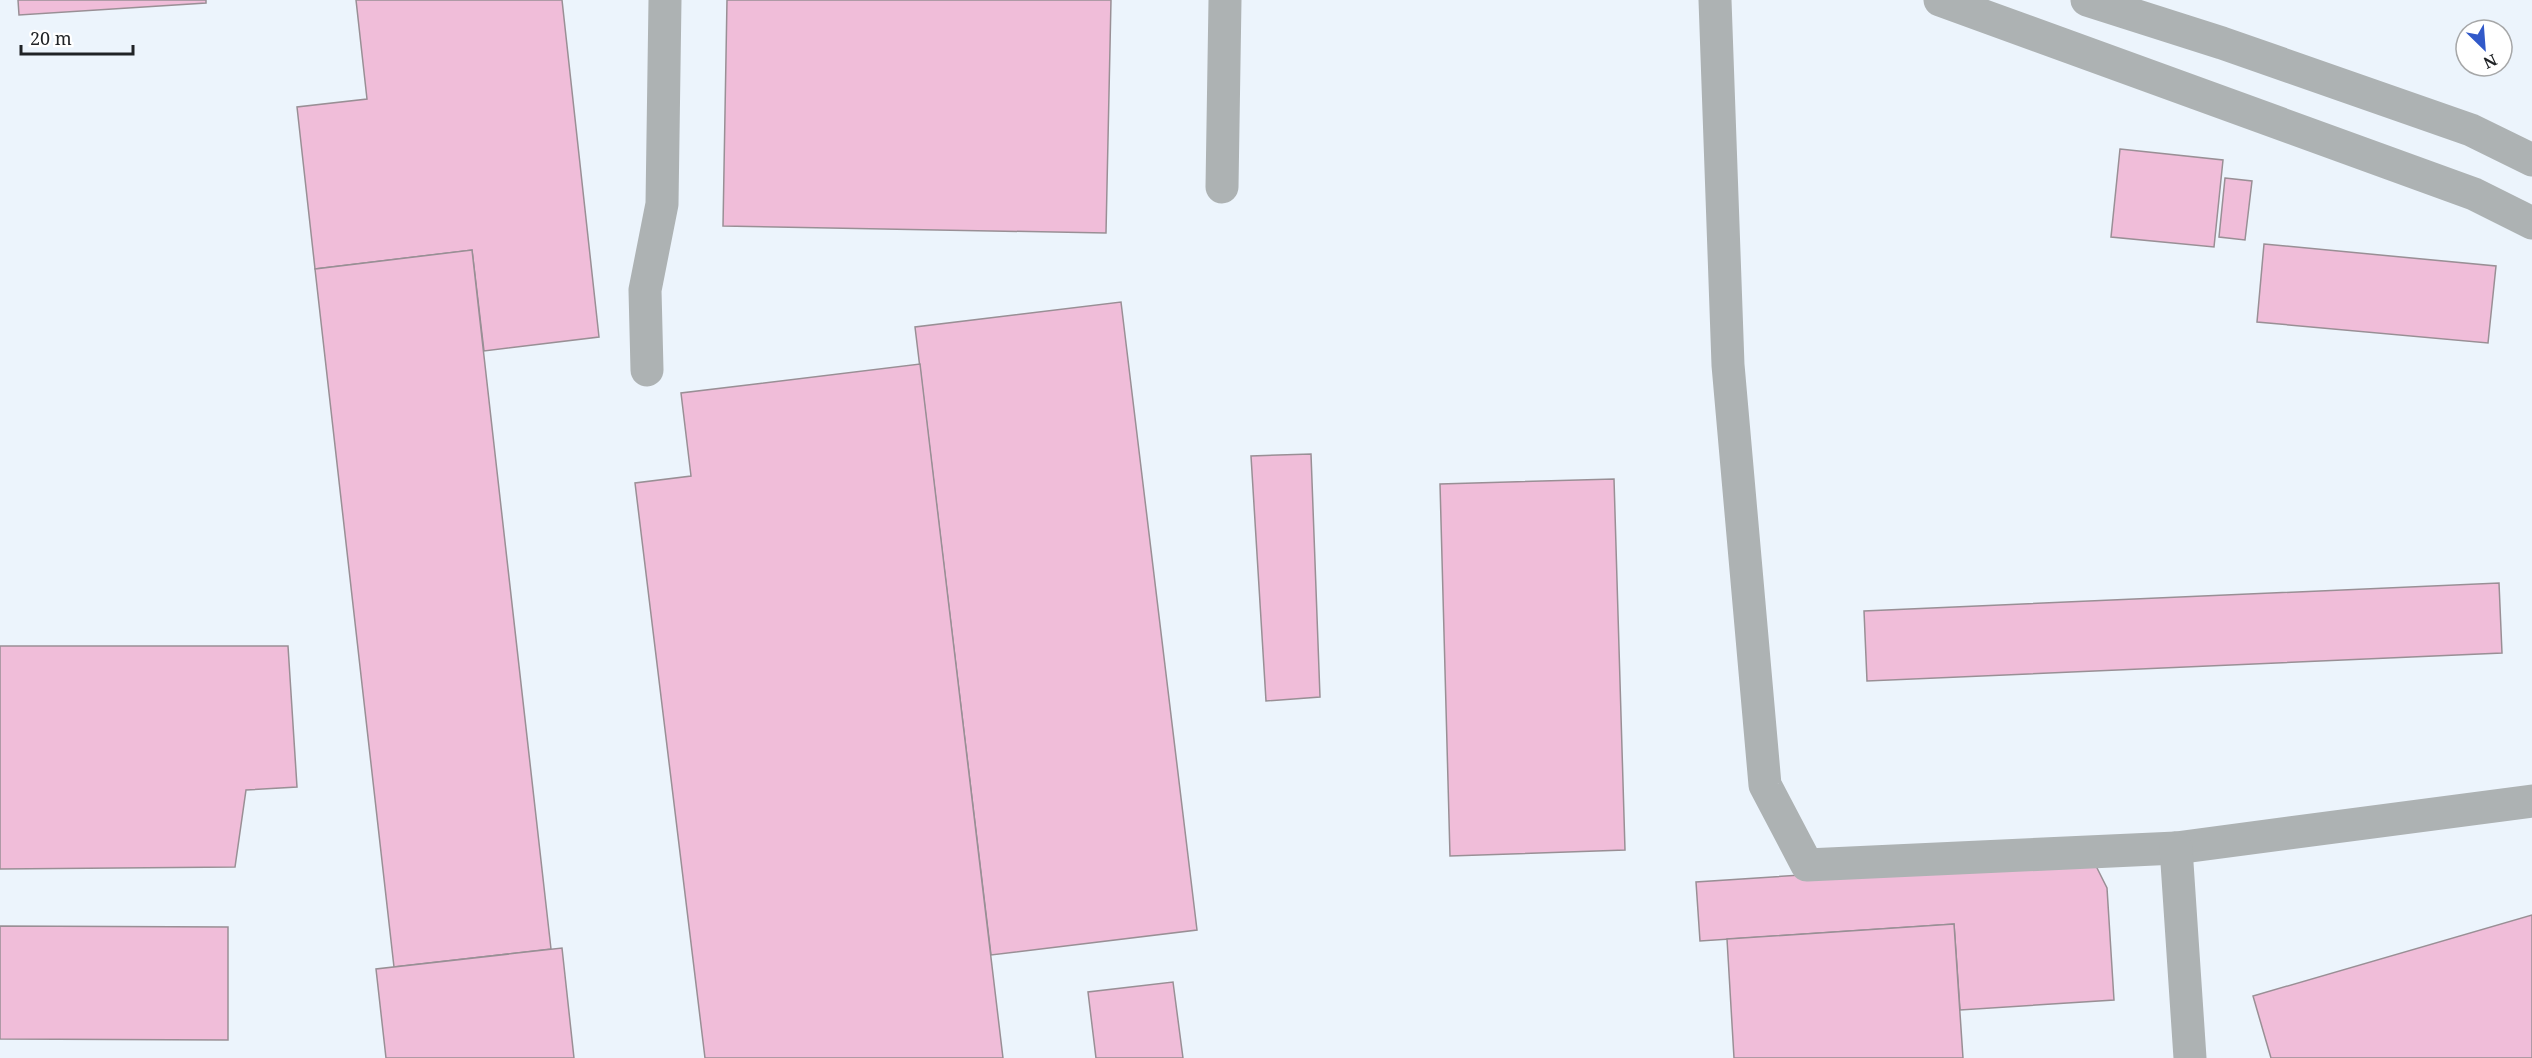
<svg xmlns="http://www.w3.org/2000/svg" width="2532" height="1058" viewBox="0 0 2532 1058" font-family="'Noto Serif',serif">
<rect width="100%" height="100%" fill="#ecf4fc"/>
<g fill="#f0bdd9" stroke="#998f95" stroke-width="1.5">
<polygon points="18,0 206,0 206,3 19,15"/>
<polygon points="356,0 562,0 599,337 484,351 472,250 315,269 297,107 367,99"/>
<polygon points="727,0 1111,0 1106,233 723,226"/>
<polygon points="2120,149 2223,160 2214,247 2111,237"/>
<polygon points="2225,178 2252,181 2245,240 2219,237"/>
<polygon points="2264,244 2496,266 2488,343 2257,322"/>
<polygon points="472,250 551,949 394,967 315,269"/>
<polygon points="1121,302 1197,930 991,955 915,327"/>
<polygon points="920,364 1003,1058 705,1058 635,483 691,476 681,393"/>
<polygon points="1311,454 1320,697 1266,701 1251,456"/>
<polygon points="1614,479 1625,850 1450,856 1440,484"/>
<polygon points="2499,583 2502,653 1867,681 1864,611"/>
<polygon points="0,646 288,646 297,787 246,790 235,867 0,869"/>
<polygon points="2091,856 2107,888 2114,1000 1960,1010 1954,924 1700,941 1696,882"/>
<polygon points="2532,915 2532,1058 2271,1058 2253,996"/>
<polygon points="1954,924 1963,1058 1734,1058 1727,939"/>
<polygon points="0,926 228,927 228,1040 0,1039"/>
<polygon points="562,948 574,1058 386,1058 376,969"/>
<polygon points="1173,982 1183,1058 1096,1058 1088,992"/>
</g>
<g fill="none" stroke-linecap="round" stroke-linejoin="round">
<g stroke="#adb2b3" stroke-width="33">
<polyline points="1715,0 1728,365 1765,785 1807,865 2176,848 2532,801"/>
<polyline points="1940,0 2474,194 2532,223"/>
<polyline points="2087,0 2222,43 2471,130 2532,160"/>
<polyline points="1222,187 1225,0"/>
<polyline points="647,370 645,290 662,204 665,0"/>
<polyline points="2176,848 2190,1058"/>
</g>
</g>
<g transform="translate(2484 48) rotate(155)"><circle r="28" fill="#ffffff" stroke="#a6a7a8" stroke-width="1.5"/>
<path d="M0-4.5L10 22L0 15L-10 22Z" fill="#3159c9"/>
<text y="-9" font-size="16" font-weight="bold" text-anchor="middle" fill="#202326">N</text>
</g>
<path d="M21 45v9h112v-9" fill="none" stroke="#202326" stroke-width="3"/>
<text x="30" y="45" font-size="18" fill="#202326" stroke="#ffffff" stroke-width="4.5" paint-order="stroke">20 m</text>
</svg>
